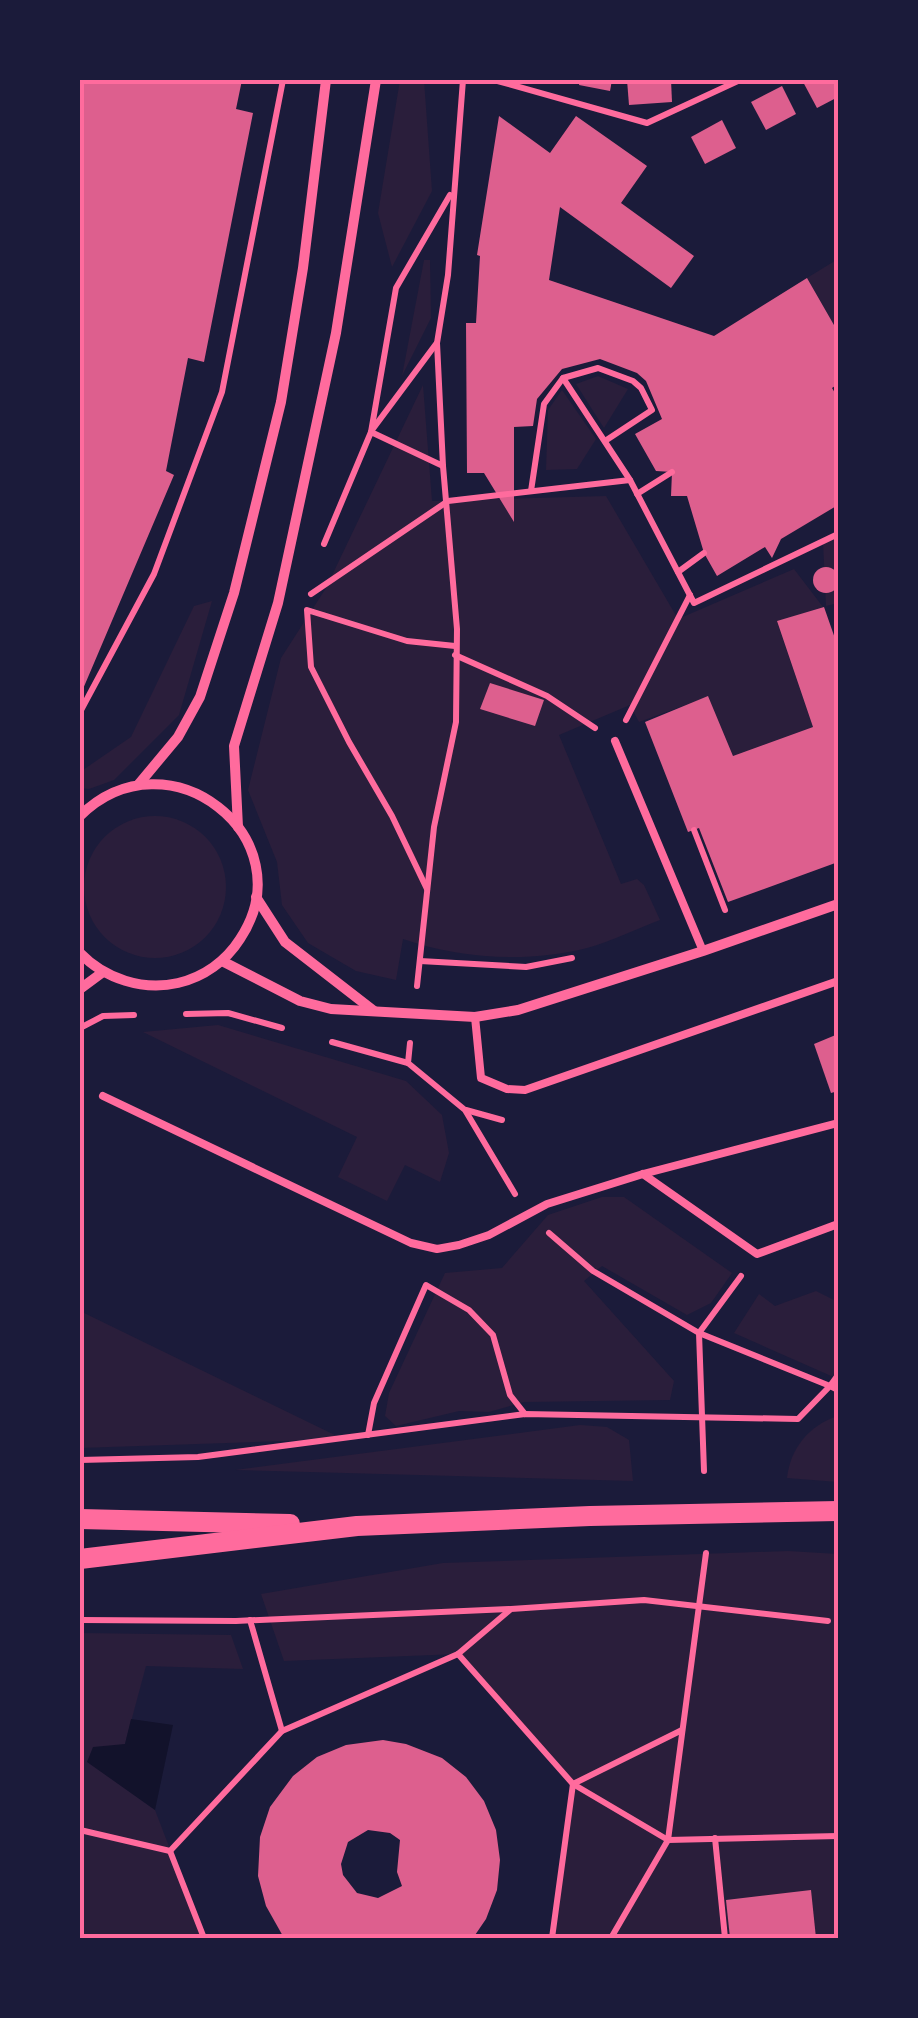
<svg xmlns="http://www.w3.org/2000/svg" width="918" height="2018" viewBox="0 0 918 2018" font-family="Rubik,sans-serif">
<rect width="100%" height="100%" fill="#1b1b3a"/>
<g fill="#2a1e3b">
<polygon points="400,80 424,80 432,191 392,267 378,213"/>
<polygon points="838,259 838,332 807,278"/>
<polygon points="424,260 430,260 431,318 402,376"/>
<polygon points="598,376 628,389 604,428 576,384"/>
<path d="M423,385l9,116 174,-5 72,123 116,-50 29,38 -46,15 36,105 -80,29 -25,-59 -69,25 -9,-17 -71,30 62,149 16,-5 7,6 16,35c-24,9 -48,21 -73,28 -59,15 -127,11 -184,-9l-7,41 -40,-9 -48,-28 -26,-38 -5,-43 -29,-72 33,-132 45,-70z"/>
<polygon points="562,390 596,439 577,469 546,470 548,410"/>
<polygon points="838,534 838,603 826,606 823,542"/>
<polygon points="212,601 179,715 114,780 89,789 80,788 80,772 131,737 194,606"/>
<circle cx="155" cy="887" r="71"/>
<polygon points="218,1025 406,1081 442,1115 449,1153 440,1182 405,1165 387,1201 338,1177 357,1137 143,1032"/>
<polygon points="602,1197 624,1197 732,1273 711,1303 687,1315 602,1266 584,1281 674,1381 670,1400 524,1402 489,1412 459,1411 396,1426 385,1416 389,1393 445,1273 502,1268 548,1215"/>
<polygon points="816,1291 838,1302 838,1379 734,1333 759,1294 775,1306"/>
<polygon points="80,1311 343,1439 80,1448"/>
<path d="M838,1416v66l-51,-4c3,-29 22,-53 51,-62z"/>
<polygon points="580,1425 607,1427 629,1440 633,1481 235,1470"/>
<polygon points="788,1551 838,1554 838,1938 553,1936 573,1784 458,1654 284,1661 261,1594 443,1563"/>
<polygon points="80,1633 231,1635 243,1669 146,1666 125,1744 87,1761 155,1810 204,1938 80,1938"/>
</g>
<polygon fill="#12122b" points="131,1719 173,1725 155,1810 87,1762 93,1747 125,1744"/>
<g fill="#dd5f8e" fill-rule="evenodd">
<polygon points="80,80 242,80 236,109 253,113 204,362 188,358 166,471 174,475 80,696"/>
<polygon points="580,80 612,80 610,91 579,85"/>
<polygon points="627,80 671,80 672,102 629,105"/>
<polygon points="802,80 838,80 838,97 817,108"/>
<polygon points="782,86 796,114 766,130 751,102"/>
<polygon points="499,116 550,153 576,116 647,166 621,203 694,256 671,288 560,207 549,280 714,336 807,278 838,332 838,384 832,388 838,398 838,505 781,539 772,558 765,547 717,576 704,553 687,496 671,496 672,472 656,471 635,434 662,419 646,381 637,373 600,359 562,369 537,399 533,426 514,427 514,522 484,473 467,473 466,323 476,323 480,256 477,255"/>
<polygon points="722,120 736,148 705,164 691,137"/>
<circle cx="826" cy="580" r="13"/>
<polygon points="824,607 838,647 838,862 728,902 699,828 688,832 645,722 708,696 733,756 813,727 777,621"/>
<polygon points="490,683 544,700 535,726 480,709"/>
<polygon points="838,1034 838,1091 831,1093 814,1044"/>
<path d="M383,1740l23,4 36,14 24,19 18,24 12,29 4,30 -3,30 -11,29 -13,19h-189l-18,-32 -8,-30 2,-39 10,-30 23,-31 24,-19 29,-12zM368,1830l22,3 10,7 -3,32 5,14 -24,12 -21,-5 -14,-18 -2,-11 7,-22z"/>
<polygon points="811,1890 816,1938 730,1938 726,1900"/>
</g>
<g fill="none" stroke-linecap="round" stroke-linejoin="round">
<g stroke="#ff6b9d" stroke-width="6">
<polyline points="494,80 647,123 740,80"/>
<polyline points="563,378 630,480"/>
<polyline points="372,430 436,344"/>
<polyline points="371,432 396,288 450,195"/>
<polyline points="531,491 544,404 563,378 598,368 633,381 641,388 652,410 605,441"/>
<polyline points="637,494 672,472"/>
<polyline points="324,544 371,432 443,466 437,343 448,275 463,80"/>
<polyline points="678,572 704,553"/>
<polyline points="311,594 448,501 630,480 694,603 838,534"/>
<polyline points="455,655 547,696 595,728"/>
<polyline points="80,712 154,574 222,392 283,80"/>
<polyline points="626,720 690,595"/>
<polyline points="694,830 725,910"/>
<polyline points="427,889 392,816 349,742 311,667 307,610 407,641 455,646"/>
<polyline points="420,961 526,967 572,958"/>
<polyline points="417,986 434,827 456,722 457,629 443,466"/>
<polyline points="186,1014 228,1013 282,1028"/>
<polyline points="80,1028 103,1016 134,1015"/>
<polyline points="332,1042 408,1063"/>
<polyline points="410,1043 408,1063 465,1110 515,1194"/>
<polyline points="466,1110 502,1120"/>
<polyline points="549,1233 593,1271 699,1333 830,1386 838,1375"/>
<polyline points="368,1435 374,1403 426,1285 469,1310 493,1335 510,1395 525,1414"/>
<polyline points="80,1460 198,1457 525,1414 798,1419 830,1386 838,1390"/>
<polyline points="704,1471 699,1333 741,1276"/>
<polyline points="80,1620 236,1621 509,1609"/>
<polyline points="250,1620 282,1731"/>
<polyline points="458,1654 573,1784 668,1840 838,1836"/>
<polyline points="80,1830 170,1851 282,1731 458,1654 511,1609 644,1600 828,1621"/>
<polyline points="715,1838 725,1938"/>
<polyline points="170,1851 204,1938"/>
<polyline points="552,1938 573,1784 682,1730"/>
<polyline points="611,1938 668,1840 706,1553"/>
</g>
<g stroke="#ff6b9d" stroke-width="8">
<polyline points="615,741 703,951"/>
<polyline points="475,1017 481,1078 507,1089 525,1090 838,981"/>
<polyline points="103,1096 411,1243 437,1249 459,1245 489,1235 547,1204 643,1174 838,1123"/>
<polyline points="643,1174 757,1254 838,1224"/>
</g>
<g stroke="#ff6b9d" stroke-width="10">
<polyline points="138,785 178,737 200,697 234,593 281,402 303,268 326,80"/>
<path d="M80,816c88,-87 227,22 160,123 -14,22 -36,38 -62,44 -35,8 -73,-4 -98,-30"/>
<polyline points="238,827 234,746 278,603 336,333 376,80"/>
<polyline points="256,897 285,942 374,1011"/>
<polyline points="222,961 300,1001 331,1009 475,1017 518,1010 703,951 838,904"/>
<polyline points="80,989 103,972"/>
</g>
<g stroke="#ff6b9d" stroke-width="20">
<polyline points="80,1519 290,1524"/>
<polyline points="80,1559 357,1526 590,1516 838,1511"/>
</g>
</g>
<rect width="918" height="2018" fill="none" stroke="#1b1b3a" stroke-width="165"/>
<rect x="82" y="82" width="754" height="1854" fill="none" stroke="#ff6b9d" stroke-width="4"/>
</svg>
